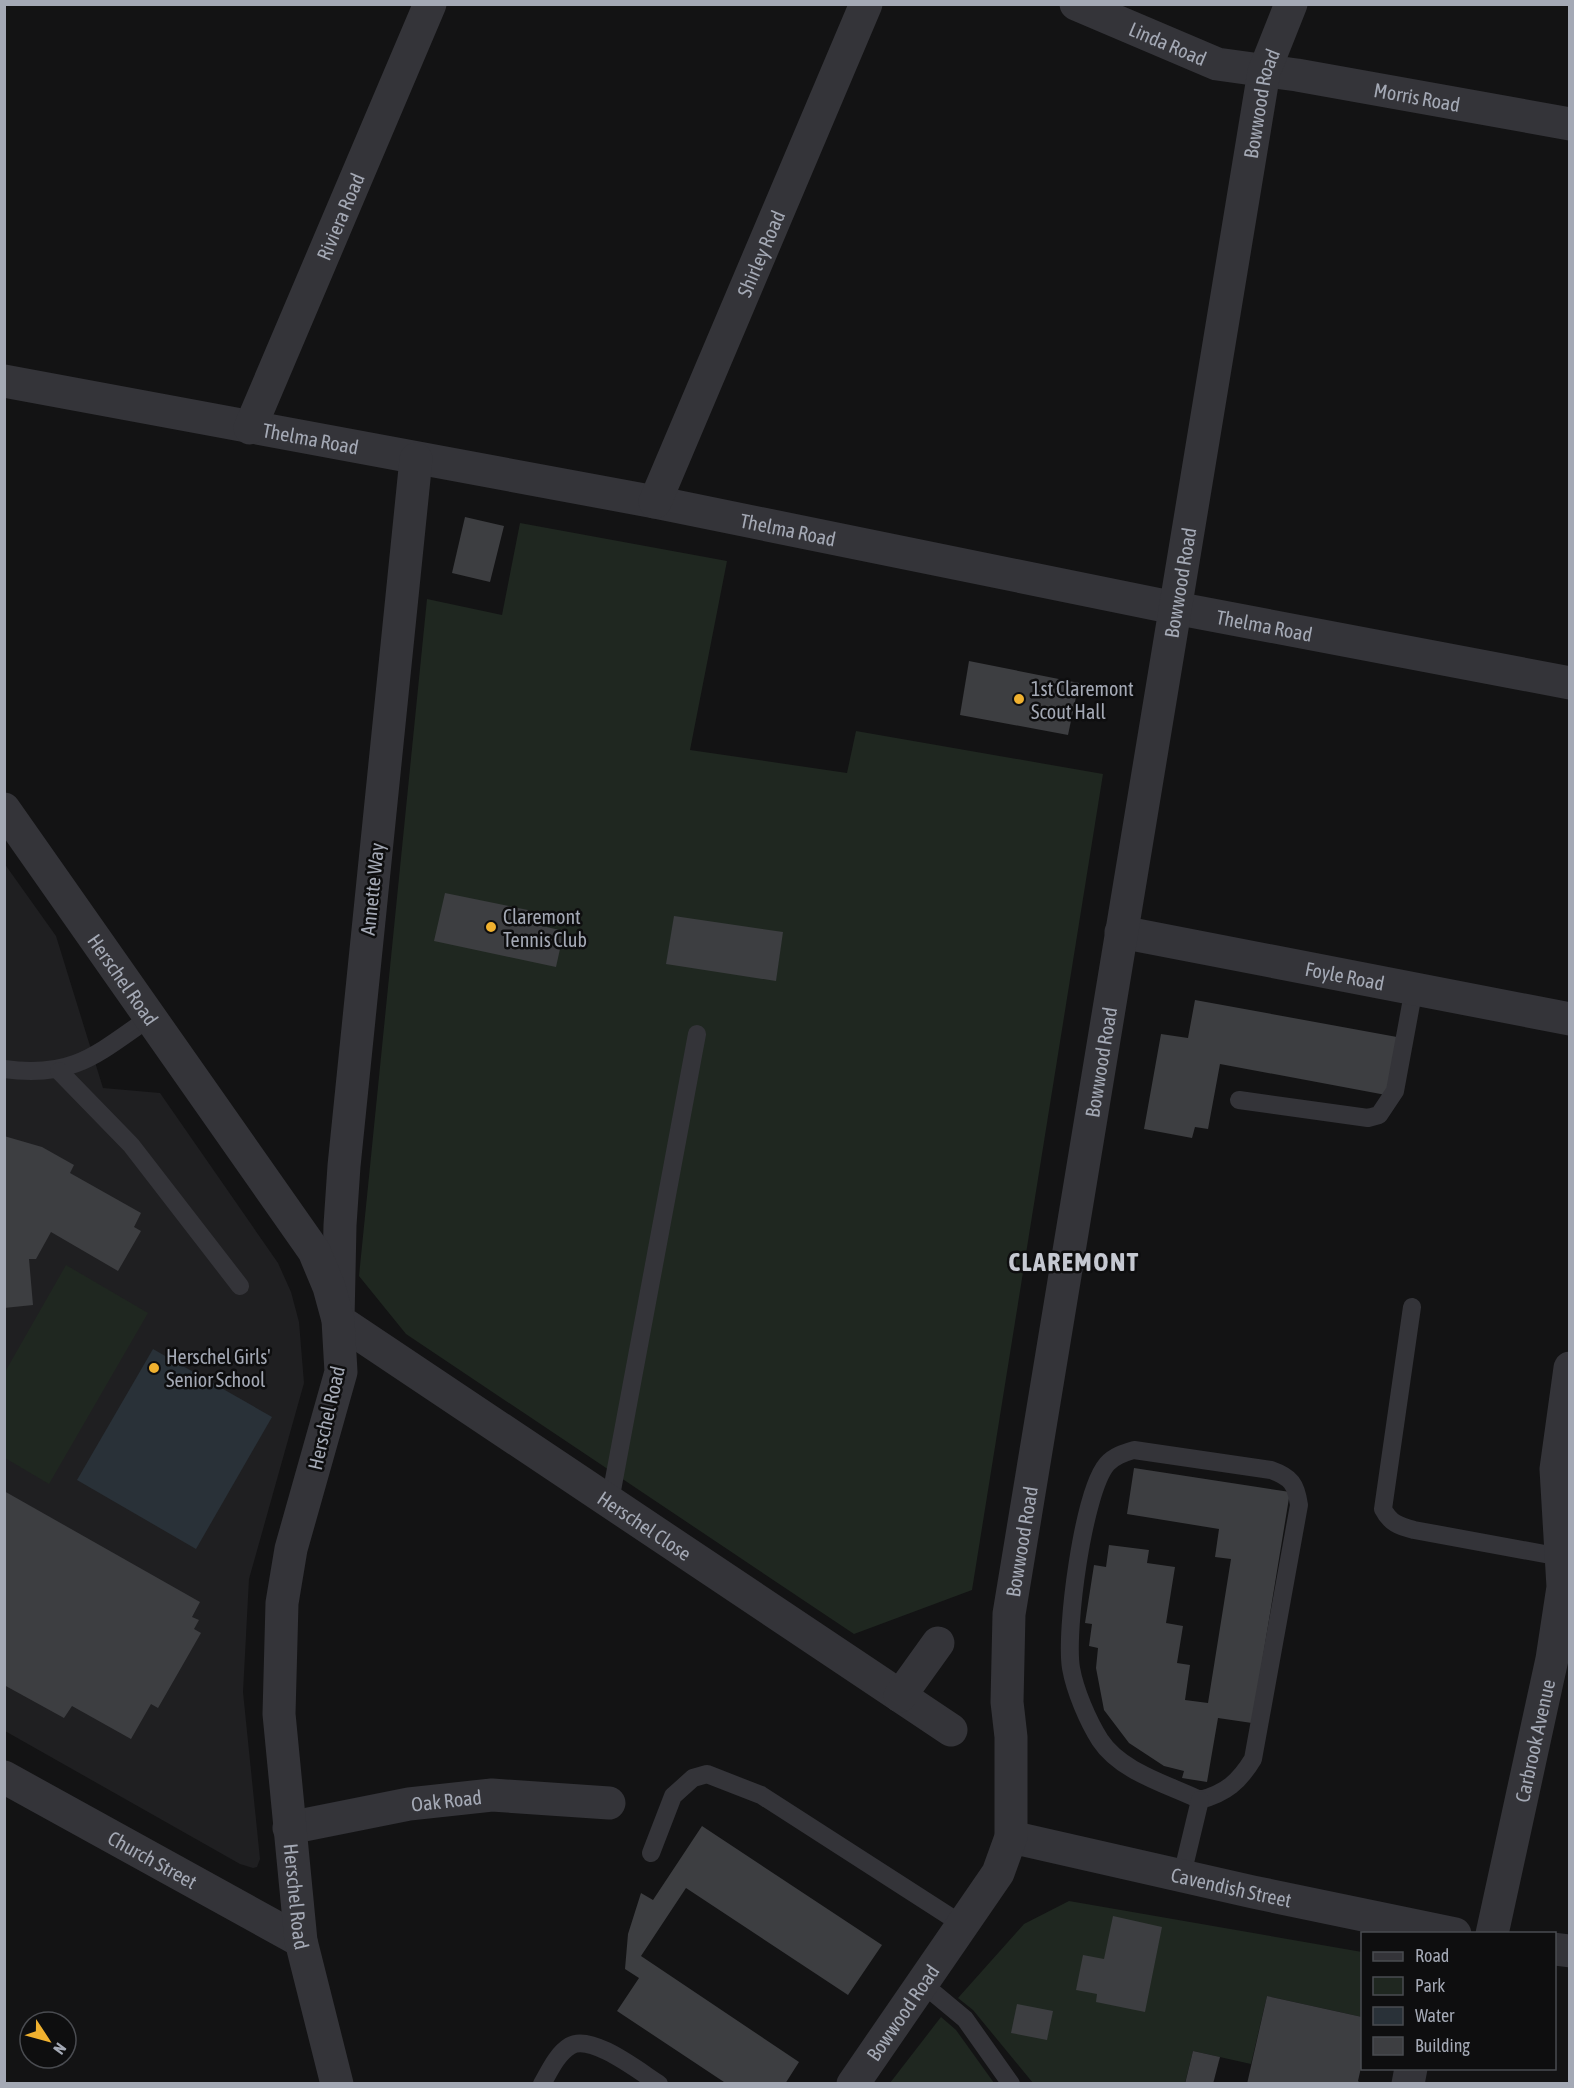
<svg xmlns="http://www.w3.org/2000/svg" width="1574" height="2088" viewBox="0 0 1574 2088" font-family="'Asap Condensed',sans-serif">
<rect width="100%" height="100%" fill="#131314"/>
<polygon fill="#1f1f21" points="4,863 56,936 103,1088 160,1093 278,1263 291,1292 299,1322 304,1383 249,1579 243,1692 260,1859 257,1867 253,1868 240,1864 5,1731"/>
<g fill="#1f2720">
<polygon points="520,523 727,561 690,750 847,773 856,731 1103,774 972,1590 854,1634 406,1334 359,1276 427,599 502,615"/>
<polygon points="66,1265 148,1313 49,1484 5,1458 5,1372"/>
<polygon points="1069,1901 1362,1952 1362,2017 1267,1996 1251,2064 1193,2051 1185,2083 1033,2083 973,2010 958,1998 1024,1924"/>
<polygon points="941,2017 956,2030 994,2083 890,2083"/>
</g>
<polygon fill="#293138" points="153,1349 272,1417 196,1549 77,1480"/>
<g fill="#3d3e41">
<polygon points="465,517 504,526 490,582 452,573"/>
<polygon points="969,661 1079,683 1068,735 960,715"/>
<polygon points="445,893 528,910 525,922 564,931 556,967 434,941"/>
<polygon points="674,916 783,932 776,981 666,964"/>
<polygon points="1195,1000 1397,1037 1386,1095 1220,1064 1208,1129 1195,1127 1192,1138 1144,1129 1161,1034 1188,1038"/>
<polygon points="4,1136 42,1147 74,1165 70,1173 141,1213 134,1227 141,1231 118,1271 51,1232 36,1259 29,1259 33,1305 4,1308"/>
<polygon points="1134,1468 1290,1492 1252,1723 1218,1718 1207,1782 1182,1778 1184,1771 1164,1766 1129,1743 1104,1710 1096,1668 1098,1648 1089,1646 1092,1624 1085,1623 1094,1565 1106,1567 1109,1545 1149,1550 1147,1563 1175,1567 1166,1623 1183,1626 1177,1663 1190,1665 1185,1700 1208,1703 1231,1559 1215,1557 1219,1529 1127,1514"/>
<polygon points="4,1491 200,1602 192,1617 199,1620 194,1629 201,1633 158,1708 151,1704 131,1739 72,1706 64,1718 4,1685"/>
<polygon points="702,1826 882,1945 848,1995 686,1888 641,1956 799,2062 785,2084 727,2084 617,2011 639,1978 625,1969 628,1934 641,1893 653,1900"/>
<polygon points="1113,1916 1162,1927 1145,2012 1096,2002 1097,1994 1076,1990 1083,1955 1104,1959"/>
<polygon points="1267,1996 1362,2017 1362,2063 1358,2081 1361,2084 1247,2084"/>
<polygon points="1017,2004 1053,2011 1047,2040 1011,2033"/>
<polygon points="1193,2051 1220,2057 1213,2084 1185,2084"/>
</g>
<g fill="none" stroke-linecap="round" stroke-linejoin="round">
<g stroke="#343439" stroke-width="18">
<path d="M4,1069c70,10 94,-16 148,-53"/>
<polyline points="59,1071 131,1145 240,1286"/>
<polyline points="1239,1100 1368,1118 1379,1115 1395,1091 1414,988"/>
<path d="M1412,1307l-29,202c7,14 16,17 31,21l147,27"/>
<path d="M1134,1450l137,20c20,7 25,14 28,35l-46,254c-14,23 -27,34 -53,41 -33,-16 -79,-28 -100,-60 -12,-19 -25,-49 -29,-72 -6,-37 12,-176 36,-204 7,-8 17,-11 27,-14z"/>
<polyline points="610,1501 697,1034"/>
<polyline points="651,1853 673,1796 693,1778 707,1774 761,1795 963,1925"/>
<polyline points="1182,1875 1200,1800"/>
<polyline points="923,1984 965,2019 1011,2084"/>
<path d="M542,2084c8,-14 15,-30 28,-38 21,-13 70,26 89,38"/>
</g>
<g stroke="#343439" stroke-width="33">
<path id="s1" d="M1076,4l141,60 80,11 273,49"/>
<path id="s2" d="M4,381l651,121 520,106 395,75"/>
<path id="s3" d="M250,428l180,-424"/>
<path id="s4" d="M416,459l-72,707 -4,59 -2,95 613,410"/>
<path id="s5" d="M655,502l211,-498"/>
<path id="s6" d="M1121,932l449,87"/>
<polyline points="900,1696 938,1643"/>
<path id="s7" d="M4,1777l297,164"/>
<path id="s8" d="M289,1828l120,-24 83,-9 117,8"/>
<path id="s9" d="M1492,1934l60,-275 11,-72 -7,-118 14,-101"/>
<polyline points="1408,2084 1411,2068"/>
</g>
<g stroke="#343439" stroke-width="33">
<path id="s10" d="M4,809l310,442 15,36 9,33 3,52 -50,177 -9,54 -3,111 22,227 36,143"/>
<path id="s11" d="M1011,1837l242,55 202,42"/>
<polyline points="1554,1949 1570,1951"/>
<path id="s12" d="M853,2084l145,-211 13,-36v-100l-4,-35 2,-88 249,-1506 6,-36 27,-68"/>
</g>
</g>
<g fill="#f0b12f" stroke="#0e0e0f" stroke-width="2">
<circle cx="1019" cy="699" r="6"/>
<circle cx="491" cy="927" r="6"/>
<circle cx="154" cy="1368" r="6"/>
</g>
<g text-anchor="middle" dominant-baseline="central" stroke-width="5" stroke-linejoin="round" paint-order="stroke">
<g font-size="20" fill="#a4a9b5" stroke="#0e0e0f">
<text stroke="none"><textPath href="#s1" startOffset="100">Linda Road</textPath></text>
<text stroke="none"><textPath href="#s1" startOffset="356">Morris Road</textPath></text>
<text stroke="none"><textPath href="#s12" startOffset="2049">Bowwood Road</textPath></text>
<text stroke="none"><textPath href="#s3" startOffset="230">Riviera Road</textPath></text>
<text stroke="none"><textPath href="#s5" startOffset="270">Shirley Road</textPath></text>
<text stroke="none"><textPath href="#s2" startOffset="312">Thelma Road</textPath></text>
<text stroke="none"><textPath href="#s2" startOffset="798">Thelma Road</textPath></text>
<text stroke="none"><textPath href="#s12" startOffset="1563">Bowwood Road</textPath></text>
<text stroke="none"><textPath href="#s2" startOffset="1284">Thelma Road</textPath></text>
<text transform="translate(372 889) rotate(-84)">Annette Way</text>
<text stroke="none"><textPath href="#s6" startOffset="228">Foyle Road</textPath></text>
<text stroke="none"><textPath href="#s10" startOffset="208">Herschel Road</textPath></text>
<text stroke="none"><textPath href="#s12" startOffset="1077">Bowwood Road</textPath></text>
<text transform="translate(326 1418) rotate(-77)">Herschel Road</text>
<text stroke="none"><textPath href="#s4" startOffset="1234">Herschel Close</textPath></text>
<text stroke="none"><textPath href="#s12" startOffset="591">Bowwood Road</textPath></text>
<text stroke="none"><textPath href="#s9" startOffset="198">Carbrook Avenue</textPath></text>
<text stroke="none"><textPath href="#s8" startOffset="160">Oak Road</textPath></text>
<text stroke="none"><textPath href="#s7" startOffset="170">Church Street</textPath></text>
<text stroke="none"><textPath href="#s11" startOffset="226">Cavendish Street</textPath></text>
<text stroke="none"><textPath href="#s10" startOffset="1198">Herschel Road</textPath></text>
<text stroke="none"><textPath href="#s12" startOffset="87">Bowwood Road</textPath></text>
</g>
<g font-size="20" fill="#a4a9b5" stroke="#0e0e0f" text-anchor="start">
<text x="1031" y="688">1st Claremont<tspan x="1031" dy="23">Scout Hall</tspan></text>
<text x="503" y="916">Claremont<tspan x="503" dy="23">Tennis Club</tspan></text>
<text x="166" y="1356">Herschel Girls'<tspan x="166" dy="23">Senior School</tspan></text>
</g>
<g font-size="26" font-weight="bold" letter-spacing="1.5" fill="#c5c8d1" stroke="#0e0e0f">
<text x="1074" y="1262">CLAREMONT</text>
</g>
</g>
<rect width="1574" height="2088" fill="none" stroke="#a4a9b5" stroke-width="12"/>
<rect x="1361" y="1932" width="195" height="138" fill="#0e0e0f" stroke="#4a4c51" stroke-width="1.5"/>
<rect x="1373" y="1952" width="30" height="9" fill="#343439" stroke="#4a4c51" stroke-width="1.5"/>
<text x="1415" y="1962" font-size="18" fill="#a4a9b5">Road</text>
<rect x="1373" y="1977" width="30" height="18" fill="#1f2720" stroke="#4a4c51" stroke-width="1.5"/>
<text x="1415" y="1992" font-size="18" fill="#a4a9b5">Park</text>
<rect x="1373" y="2007" width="30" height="18" fill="#293138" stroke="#4a4c51" stroke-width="1.5"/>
<text x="1415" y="2022" font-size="18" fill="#a4a9b5">Water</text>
<rect x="1373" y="2037" width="30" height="18" fill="#3d3e41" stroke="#4a4c51" stroke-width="1.5"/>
<text x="1415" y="2052" font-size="18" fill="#a4a9b5">Building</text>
<g transform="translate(48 2040) rotate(126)"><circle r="28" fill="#0e0e0f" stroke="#4a4c51" stroke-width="1.5"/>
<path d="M0-4.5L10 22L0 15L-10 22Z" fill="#f0b12f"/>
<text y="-9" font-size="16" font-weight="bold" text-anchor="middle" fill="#a4a9b5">N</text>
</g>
</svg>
